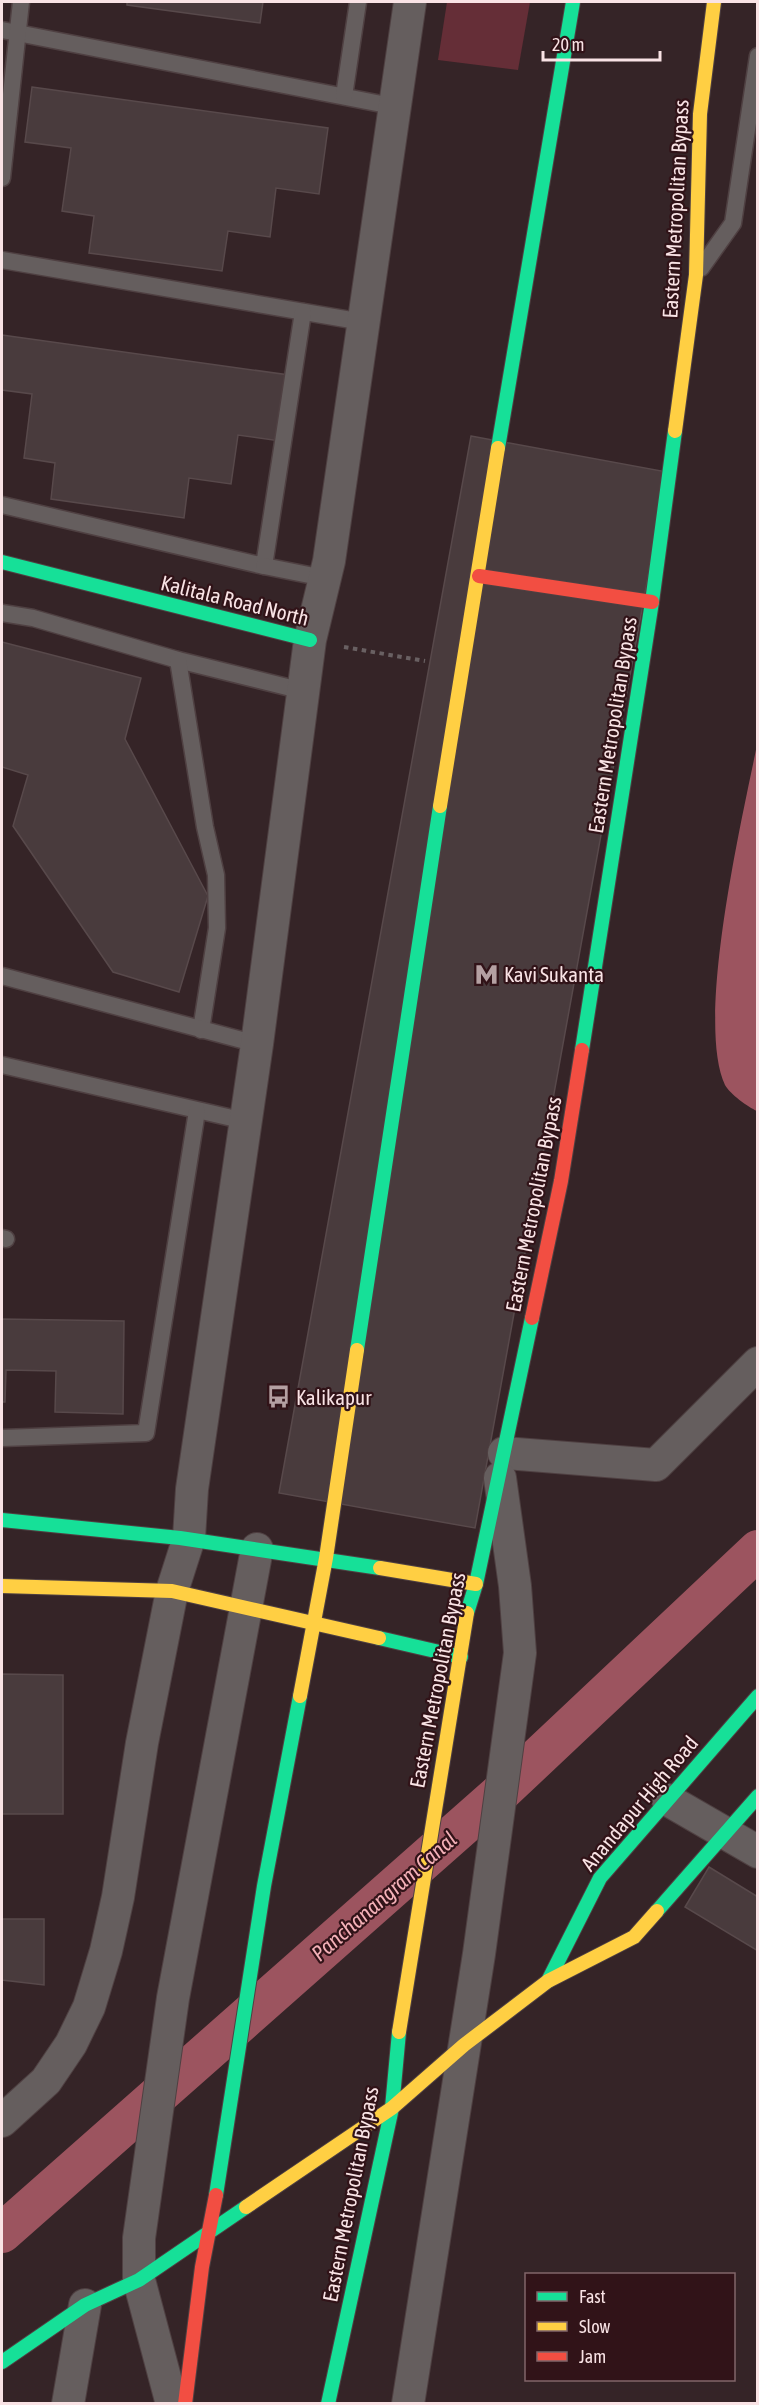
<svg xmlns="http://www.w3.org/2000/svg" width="759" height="2405" viewBox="0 0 759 2405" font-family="'Asap Condensed',sans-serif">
<rect width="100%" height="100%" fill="#352427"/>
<polygon fill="#652e37" points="447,2 530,2 518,70 438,60"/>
<path fill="#9c545f" d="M757,745v366c-9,-4 -27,-17 -32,-26 -30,-64 17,-266 32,-340z"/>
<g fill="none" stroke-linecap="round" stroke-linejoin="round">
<polyline stroke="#9c545f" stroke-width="40" points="2,2233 498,1795 758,1550"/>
</g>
<g fill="#493b3d" stroke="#58494b" stroke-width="1.5">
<polygon points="127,2 263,2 260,23 127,5"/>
<polygon points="32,87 328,128 319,194 276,188 270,237 228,231 222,271 89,253 94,216 62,211 71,148 25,142"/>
<polygon points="2,335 289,375 280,441 238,435 231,484 189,478 184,518 51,499 55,463 24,458 32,394 2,390"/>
<polygon points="471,436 667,472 475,1528 279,1493"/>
<polygon points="2,642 141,678 125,739 208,896 179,992 113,972 13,826 28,775 2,767"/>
<polygon points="2,1319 124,1321 123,1414 55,1412 56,1371 6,1370 5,1402 2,1402"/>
<polygon points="2,1674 63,1675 63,1814 2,1814"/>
<polygon points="709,1867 758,1897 758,1951 685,1907"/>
<polygon points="2,1919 44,1919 44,1985 2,1980"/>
</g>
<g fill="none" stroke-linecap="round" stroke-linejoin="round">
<defs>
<g id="lane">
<polyline points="2,30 397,107"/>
<polyline points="344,96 358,2"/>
<polyline points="2,178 21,2"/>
<polyline points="2,260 363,322"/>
<polyline points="701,268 733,223 758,56"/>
<polyline points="2,505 264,566 303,312"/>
<polyline points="264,566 324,578"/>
<polyline points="2,613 33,618 178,660 303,691"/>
<polyline points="178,660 205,827 216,875 217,928 201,1030"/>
<polyline points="2,976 257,1044"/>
<polyline points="2,1065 245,1121"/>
<polyline points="2,1238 6,1239"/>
<polyline points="2,1438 146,1433 197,1111"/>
</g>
<g id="street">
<polyline points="504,1453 656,1465 758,1363"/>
<polyline points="668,1800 758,1852"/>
<polyline points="2,2121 46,2081 71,2044 89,2007 106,1951 118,1897 142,1743 172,1591 189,1538 192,1489 257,1044 310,640 329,561 410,2"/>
<polyline points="68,2404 85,2305"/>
<polyline points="172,2404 139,2280 139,2238 173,1998 257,1549"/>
<polyline points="408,2404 479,1954 520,1653 515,1586 500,1478"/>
</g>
<g id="fast">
<polyline points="498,448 573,2"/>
<polyline points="2,562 310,640"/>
<polyline points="582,1050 652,602 675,431"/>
<polyline points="357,1350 440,806"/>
<polyline points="2,1520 180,1538 380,1568"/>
<polyline points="467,1613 476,1584 532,1318"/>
<polyline points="379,1638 461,1657"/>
<polyline points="657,1911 758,1796"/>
<polyline points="548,1981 600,1878 758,1696"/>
<polyline points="216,2195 264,1886 300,1696"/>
<polyline points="2,2362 85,2305 139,2280 246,2207"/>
<polyline points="328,2404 392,2108 399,2032"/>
</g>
<g id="slow">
<polyline points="675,431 696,275 700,114 714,2"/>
<polyline points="440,806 498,448"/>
<polyline points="380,1568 476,1584"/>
<polyline points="2,1586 172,1591 379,1638"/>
<polyline points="300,1696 326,1558 357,1350"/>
<polyline points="399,2032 467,1613"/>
<polyline points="246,2207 392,2108 464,2045 548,1981 634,1937 657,1911"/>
</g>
<g id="jam">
<polyline points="479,576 652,602"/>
<polyline points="532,1318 561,1181 582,1050"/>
<polyline points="185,2404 202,2267 216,2195"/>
</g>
</defs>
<use href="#lane" stroke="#4f4042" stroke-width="19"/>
<use href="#street" stroke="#4f4042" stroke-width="34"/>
<use href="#fast" stroke="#4f4042" stroke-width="16"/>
<use href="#slow" stroke="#4f4042" stroke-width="16"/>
<use href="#jam" stroke="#4f4042" stroke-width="16"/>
<polyline stroke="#696062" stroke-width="4" stroke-dasharray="4.5 4.5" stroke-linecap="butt" points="344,647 425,661"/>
<use href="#lane" stroke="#655e5e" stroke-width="16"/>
<use href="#street" stroke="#655e5e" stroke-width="32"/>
<use href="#fast" stroke="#16e098" stroke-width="14"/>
<use href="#slow" stroke="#ffcf43" stroke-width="14"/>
<use href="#jam" stroke="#f24e42" stroke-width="14"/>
</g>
<defs>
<symbol id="metro-bare" viewBox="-9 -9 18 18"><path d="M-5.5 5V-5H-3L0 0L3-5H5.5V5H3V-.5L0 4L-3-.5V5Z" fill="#b4a0a2" stroke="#311318" stroke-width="2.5" paint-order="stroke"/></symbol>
<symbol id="bus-bare" viewBox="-9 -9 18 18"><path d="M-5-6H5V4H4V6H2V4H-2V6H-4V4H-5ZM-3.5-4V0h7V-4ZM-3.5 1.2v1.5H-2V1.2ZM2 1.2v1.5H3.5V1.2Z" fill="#b4a0a2" stroke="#311318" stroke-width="2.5" paint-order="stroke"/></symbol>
</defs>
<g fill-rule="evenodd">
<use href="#metro-bare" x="470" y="958" width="33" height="33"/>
<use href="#bus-bare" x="262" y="1380" width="33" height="33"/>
</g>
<g text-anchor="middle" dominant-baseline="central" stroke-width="4.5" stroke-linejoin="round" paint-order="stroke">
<g font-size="21" fill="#f9e3e5" stroke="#311318">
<text transform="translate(675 209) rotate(-87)">Eastern Metropolitan Bypass</text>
<text transform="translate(235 600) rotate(14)">Kalitala Road North</text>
<text transform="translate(612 725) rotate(-81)">Eastern Metropolitan Bypass</text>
<text transform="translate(533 1204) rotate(-79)">Eastern Metropolitan Bypass</text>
<text transform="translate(437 1680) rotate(-79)">Eastern Metropolitan Bypass</text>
<text transform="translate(639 1803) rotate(-50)">Anandapur High Road</text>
<text transform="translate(350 2194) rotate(-79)">Eastern Metropolitan Bypass</text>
</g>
<g font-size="21" fill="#f9e3e5" stroke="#311318" text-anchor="start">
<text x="504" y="974">Kavi Sukanta</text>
<text x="296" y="1397">Kalikapur</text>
</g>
<g font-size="22" font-style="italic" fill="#f4b1b8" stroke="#311318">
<text transform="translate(384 1896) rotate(-41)">Panchanangram Canal</text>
</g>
</g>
<rect width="759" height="2405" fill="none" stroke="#f9e3e5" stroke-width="6"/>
<rect x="525" y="2273" width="210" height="108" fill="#311318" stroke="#81666a" stroke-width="1.5"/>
<rect x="537" y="2292" width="30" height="9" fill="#16e098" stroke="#81666a" stroke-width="1.5"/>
<text x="579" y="2303" font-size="18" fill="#f9e3e5">Fast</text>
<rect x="537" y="2322" width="30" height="9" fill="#ffcf43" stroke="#81666a" stroke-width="1.5"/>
<text x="579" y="2333" font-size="18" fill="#f9e3e5">Slow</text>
<rect x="537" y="2352" width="30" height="9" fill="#f24e42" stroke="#81666a" stroke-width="1.5"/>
<text x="579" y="2363" font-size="18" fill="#f9e3e5">Jam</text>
<path d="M543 51v9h117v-9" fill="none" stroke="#f9e3e5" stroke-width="3"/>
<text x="552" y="51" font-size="18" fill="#f9e3e5" stroke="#311318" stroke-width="4.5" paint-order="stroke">20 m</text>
</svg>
